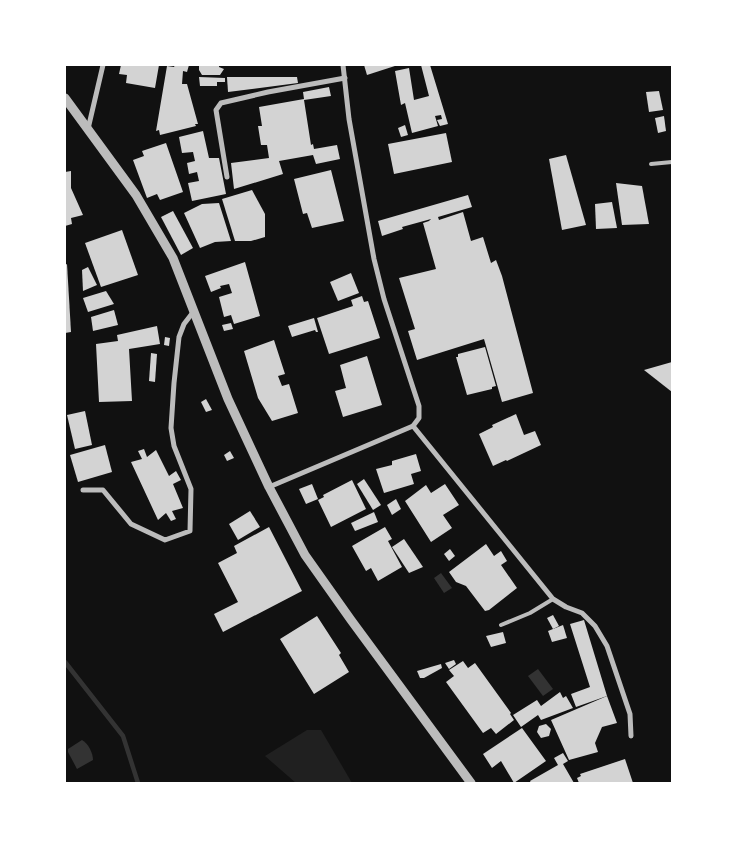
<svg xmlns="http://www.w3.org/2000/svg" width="737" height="848" viewBox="0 0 737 848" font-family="'PT Sans Narrow',sans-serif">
<rect width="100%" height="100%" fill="#111"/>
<polygon fill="#202020" points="307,730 321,730 352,783 296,783 265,756"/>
<g fill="#333">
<polygon points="441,573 452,588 444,593 434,578"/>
<polygon points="538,669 553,689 543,696 528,676"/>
<path d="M82,740c6,3 11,13 11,20l-16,9 -9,-17v-3z"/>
</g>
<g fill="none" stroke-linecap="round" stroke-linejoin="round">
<polyline stroke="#333" stroke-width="4.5" points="65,662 123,736 138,783"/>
</g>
<g fill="#d3d3d3">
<polygon points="121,65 159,65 155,88 126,83 127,75 119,74"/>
<polygon points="175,65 189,65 187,72 183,71 182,84 187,84 198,124 195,124 196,126 160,135 159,130 156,131 167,66 174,67"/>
<polygon points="199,65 219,65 219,67 224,69 220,75 202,75 199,70"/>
<polygon points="364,65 398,65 367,75"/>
<polygon points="421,65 430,65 448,124 440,126 437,120 442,119 441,115 435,116 438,126 412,133 405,103 401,105 395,71 409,68 414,100 429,96"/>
<polygon points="199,77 225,78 225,82 217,82 217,86 200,86"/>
<polygon points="227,77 297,77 298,83 228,92"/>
<polygon points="329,87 331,96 304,100 311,145 313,144 314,149 337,145 340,159 316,164 313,155 279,161 283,174 234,189 231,163 269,158 267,145 261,145 258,126 262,126 259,107 304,99 303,92"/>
<polygon points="659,91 663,110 649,112 646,92"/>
<polygon points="664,116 666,131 658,133 655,118"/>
<polygon points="405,125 408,135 401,137 398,128"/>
<polygon points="203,131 209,158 219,158 226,194 192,201 188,183 199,181 197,172 189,174 187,163 195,161 193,152 182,153 179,137"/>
<polygon points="446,133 452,162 394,174 388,144"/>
<polygon points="166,143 183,192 160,200 157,194 147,198 133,160 144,156 142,151"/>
<polygon points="566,155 586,225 562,230 549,159"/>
<polygon points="331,170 344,221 312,228 307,213 303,214 294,179"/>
<polygon points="71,171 71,188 83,215 71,218 72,224 65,226 65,172"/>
<polygon points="616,183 642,186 649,224 622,225"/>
<polygon points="252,190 265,214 265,237 251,241 235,241 222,199"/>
<polygon points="468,195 472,207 438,217 439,220 463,212 471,241 483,237 491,263 496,260 502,276 533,393 502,402 484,339 417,360 408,331 415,329 399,278 436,269 423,223 429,221 431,219 402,227 403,229 382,236 378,221"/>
<polygon points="612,202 617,228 596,229 595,204"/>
<polygon points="219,203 231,241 215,242 200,248 184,213 202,204"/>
<polygon points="173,211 193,248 181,255 161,217"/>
<polygon points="122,230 138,275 101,287 85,243"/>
<polygon points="245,262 260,316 234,324 231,315 224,317 219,297 232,293 229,284 220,286 221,288 211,292 205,276"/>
<polygon points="67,264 71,332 65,333 65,265"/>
<polygon points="88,267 97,285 83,291 82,270"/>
<polygon points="351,273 359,293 338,301 330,282"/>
<polygon points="106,291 114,304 88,312 83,298"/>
<polygon points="362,296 364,302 368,301 380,338 329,354 317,318 353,306 351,300"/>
<polygon points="114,310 118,325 93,331 91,317"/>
<polygon points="314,318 318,332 316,332 315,330 292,337 288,326"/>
<polygon points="231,323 233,329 224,331 222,325"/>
<polygon points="157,326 160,344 129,349 132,401 99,402 96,344 118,341 117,335"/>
<polygon points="165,337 170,338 169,346 164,345"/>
<polygon points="274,340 285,374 278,376 282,386 289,384 298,413 272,421 258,398 244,351"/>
<polygon points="485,347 496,386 492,387 492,389 467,395 456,357 458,357 458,354"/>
<polygon points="151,353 157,354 155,382 149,381"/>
<polygon points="367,356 382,405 343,417 335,391 346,388 340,365"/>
<polygon points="672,362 672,392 644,370"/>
<polygon points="206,399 212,410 206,412 201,402"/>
<polygon points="85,411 92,445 75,449 67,415"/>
<polygon points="516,414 524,435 535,431 541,445 507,461 506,460 493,466 479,434 493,427 492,425"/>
<polygon points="105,445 112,472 78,482 70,455"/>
<polygon points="144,449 147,457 156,450 169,476 176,471 181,480 173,484 183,508 172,511 176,519 171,521 166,513 158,520 131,462 142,459 138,451"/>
<polygon points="230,451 234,458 227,461 224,455"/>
<polygon points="416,454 421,471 411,474 414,484 384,493 376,469 392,465 392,461"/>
<polygon points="364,479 381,505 373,510 357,484"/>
<polygon points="352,480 366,509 331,527 318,500 324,497 323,495"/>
<polygon points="312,484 318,499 306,504 299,489"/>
<polygon points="445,484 459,505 443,515 452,528 431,542 405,501 426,485 431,493"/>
<polygon points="396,499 401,509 392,515 387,505"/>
<polygon points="250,511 260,527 238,540 229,524"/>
<polygon points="374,512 378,522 355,531 351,523"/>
<polygon points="269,527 302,591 223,632 214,614 238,602 218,563 237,553 234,546"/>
<polygon points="385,527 392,539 388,541 402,567 378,581 371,568 366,571 352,546"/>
<polygon points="404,539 423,567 409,573 392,547"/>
<polygon points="486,544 494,556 501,551 507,561 501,565 517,588 489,610 485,611 466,586 456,582 449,572"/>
<polygon points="450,549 455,556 449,561 444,554"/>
<polygon points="553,615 559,626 553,629 547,618"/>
<polygon points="317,616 341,653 339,655 349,672 314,694 280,639"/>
<polygon points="584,620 607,696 576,707 571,694 590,687 570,624"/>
<polygon points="563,625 567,638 552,642 548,631"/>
<polygon points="503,632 506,643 491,647 486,636"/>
<polygon points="454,660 456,664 449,669 445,663"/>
<polygon points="463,661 468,668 475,663 511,713 510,714 514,720 496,734 491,728 483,733 446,682 454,676 449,670"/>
<polygon points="441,664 442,668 424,678 420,678 417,671"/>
<polygon points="560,692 563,698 566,696 573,708 541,720 538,715 521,727 513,715 537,700 541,706"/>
<polygon points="607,696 617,723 602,727 595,743 598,752 569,760 551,720"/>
<polygon points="546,724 551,729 549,736 541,738 537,732 539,726"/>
<polygon points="522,728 546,761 514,783 501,761 492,768 483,754"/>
<polygon points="563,753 568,761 563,764 574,783 531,783 530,781 558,765 554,758"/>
<polygon points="625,759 633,783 579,783 577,778 581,776 580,774"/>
</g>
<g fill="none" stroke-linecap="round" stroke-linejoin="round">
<g stroke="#bcbcbc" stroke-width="4">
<polyline points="651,164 672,162"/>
<polyline points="501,625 530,613 553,599"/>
</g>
<g stroke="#bcbcbc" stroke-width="5">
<polyline points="343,65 349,119 374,259 384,299 419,406 419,418 413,426"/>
<polyline points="88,129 103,65"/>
<polyline points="227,177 216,110 221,103 268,92 345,78"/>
<polyline points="269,487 413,426 553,599 566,607 582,613 595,626 607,646 630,714 631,736"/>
<polyline points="83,490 103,490 131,524 165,540 190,531 191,489 174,446 171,428 174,383 179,337 184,324 194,311"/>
</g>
<polyline stroke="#bcbcbc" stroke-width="9" points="65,98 136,195 173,258 228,399 269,487 305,555 351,620 471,783"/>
</g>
<rect width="737" height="848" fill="none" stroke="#ffffff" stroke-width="132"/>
</svg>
